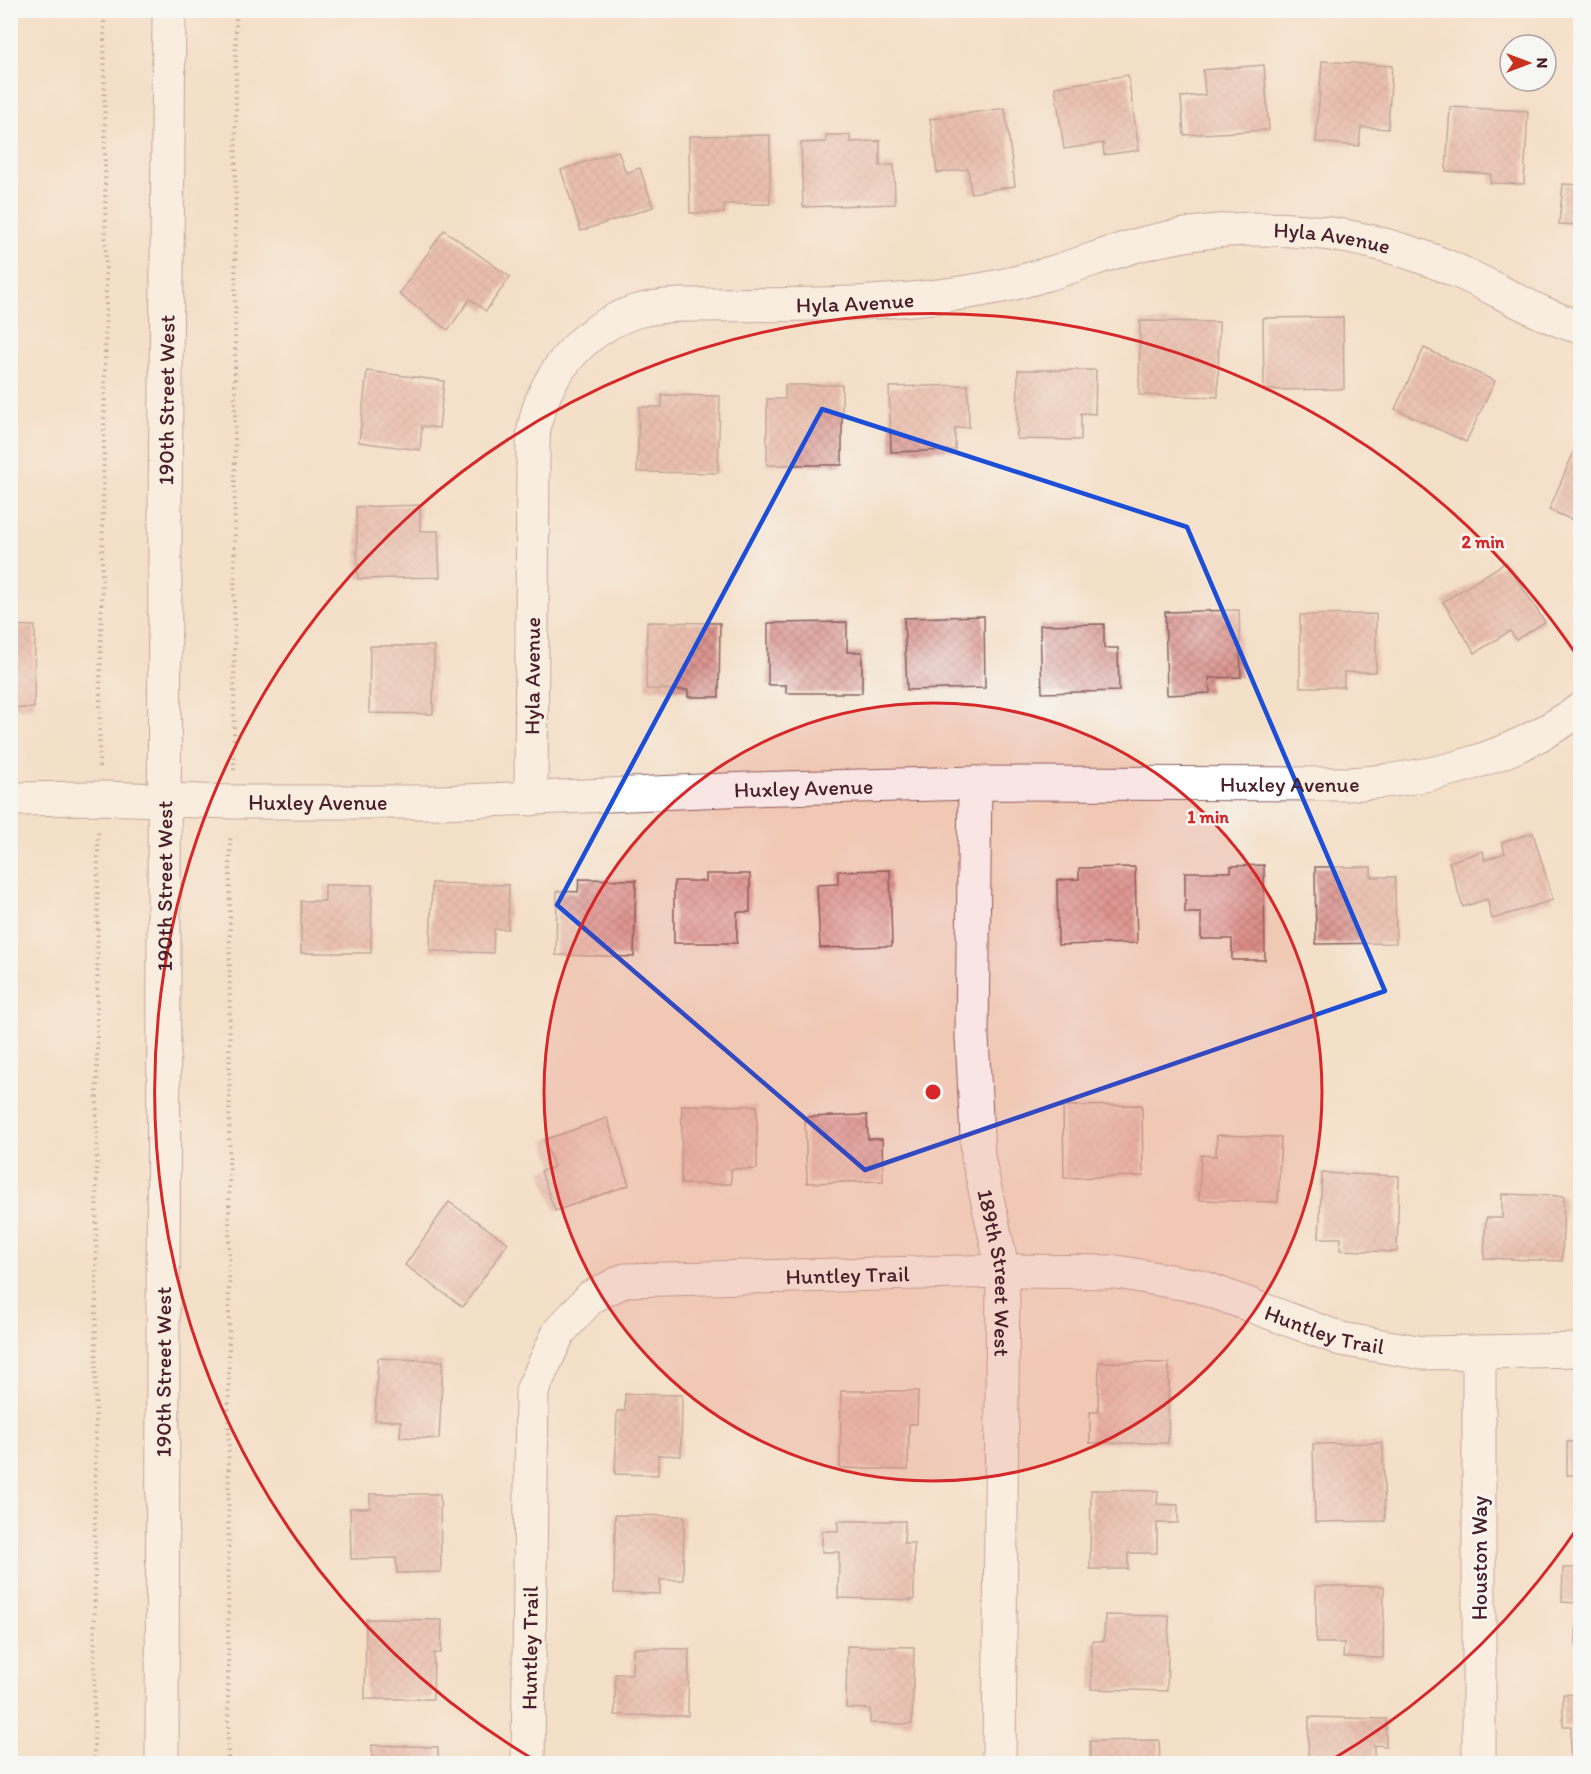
<svg xmlns="http://www.w3.org/2000/svg" width="1591" height="1774" viewBox="0 0 1591 1774" font-family="Itim,sans-serif">
<defs>
<pattern id="building-cross-hatch" width="8" height="8" patternUnits="userSpaceOnUse" patternTransform="scale(1.5)"><rect width="8" height="8" fill="#dc9690"/><path d="M0 0l8 8M0 8l8-8" fill="none" stroke="#b47a76"/></pattern>
</defs>
<rect width="100%" height="100%" fill="#f6f6f2"/>
<filter id="ink" filterUnits="userSpaceOnUse"><feTurbulence type="fractalNoise" baseFrequency=".0167" numOctaves="2"/><feDisplacementMap in="SourceGraphic" scale="12" xChannelSelector="R" yChannelSelector="G"/><feConvolveMatrix kernelMatrix="1 2 1 2 8 2 1 2 1" color-interpolation-filters="sRGB"/></filter>
<filter id="wash" filterUnits="userSpaceOnUse"><feTurbulence type="fractalNoise" baseFrequency=".008" numOctaves="4" result="noise"/><feDisplacementMap in="SourceGraphic" scale="24" xChannelSelector="R" yChannelSelector="G"/><feGaussianBlur stdDeviation="1.35" result="paint"/><feColorMatrix in="noise" values="0 0 0 0 0 0 0 0 0 0 0 0 0 0 0 0 0 1.4 0 .05"/><feComposite in="paint" operator="in"/></filter>
<g filter="url(#wash)">
<rect width="100%" height="100%" fill="#f4dfc7"/>
<g id="blocks">
<g fill="url(#building-cross-hatch)">
<polygon points="1322,61 1392,66 1388,129 1361,127 1359,146 1316,142"/>
<polygon points="1264,65 1269,130 1184,135 1181,97 1205,95 1203,70"/>
<polygon points="1128,75 1139,150 1104,155 1103,143 1064,149 1055,87"/>
<polygon points="1450,107 1528,111 1524,184 1490,183 1491,174 1446,171"/>
<polygon points="1005,108 1015,186 971,193 968,169 937,173 930,119"/>
<polygon points="770,135 770,204 724,204 724,213 690,213 689,136"/>
<polygon points="826,135 850,135 850,142 880,141 880,166 894,165 895,204 803,207 801,143 826,142"/>
<polygon points="618,151 626,173 640,168 653,207 581,231 561,170"/>
<polygon points="1563,184 1580,185 1580,225 1559,224"/>
<polygon points="444,230 510,277 486,311 470,299 448,330 399,294"/>
<polygon points="1343,317 1344,389 1264,390 1263,318"/>
<polygon points="1140,321 1219,322 1218,397 1139,395"/>
<polygon points="1424,348 1495,381 1466,442 1395,409"/>
<polygon points="1018,370 1096,370 1095,414 1081,413 1081,440 1017,439"/>
<polygon points="367,371 444,381 439,428 422,426 420,450 359,442"/>
<polygon points="785,385 842,385 842,465 767,465 767,399 785,399"/>
<polygon points="968,385 969,427 955,428 955,450 891,452 889,387"/>
<polygon points="662,395 720,396 718,473 637,472 639,407 662,407"/>
<polygon points="1580,437 1580,523 1549,510"/>
<polygon points="420,505 420,531 438,531 440,577 358,579 356,507"/>
<polygon points="1506,562 1545,622 1516,640 1510,631 1475,653 1443,602"/>
<polygon points="1239,610 1241,677 1209,678 1210,693 1167,695 1165,612"/>
<polygon points="1376,614 1376,672 1344,672 1344,687 1300,687 1300,615"/>
<polygon points="984,616 985,688 907,690 904,618"/>
<polygon points="647,622 720,623 719,697 688,697 688,690 646,689"/>
<polygon points="847,622 847,652 862,652 862,693 786,693 786,685 768,685 768,623"/>
<polygon points="1104,624 1104,648 1118,648 1119,691 1042,693 1040,625"/>
<polygon points="10,625 35,626 34,708 10,708"/>
<polygon points="370,646 434,646 433,714 369,713"/>
<polygon points="1533,833 1553,900 1492,919 1487,899 1463,907 1449,862 1483,851 1485,860 1505,853 1502,842"/>
<polygon points="1264,865 1265,960 1232,960 1232,939 1201,939 1201,913 1185,913 1185,872 1231,872 1231,866"/>
<polygon points="1135,867 1137,943 1058,945 1057,880 1079,879 1079,868"/>
<polygon points="1315,867 1371,867 1371,877 1395,877 1396,943 1316,944"/>
<polygon points="890,870 892,946 820,948 817,885 838,884 838,871"/>
<polygon points="706,874 750,874 750,912 737,912 737,943 674,943 674,881 706,881"/>
<polygon points="579,879 636,880 634,957 556,955 557,891 578,892"/>
<polygon points="432,883 509,885 508,929 494,929 493,953 430,951"/>
<polygon points="325,885 372,885 371,953 301,953 301,901 325,901"/>
<polygon points="682,1105 757,1106 757,1169 731,1169 731,1184 681,1184"/>
<polygon points="1142,1105 1143,1176 1064,1178 1063,1106"/>
<polygon points="867,1115 868,1139 882,1139 883,1181 807,1183 805,1117"/>
<polygon points="607,1118 629,1185 555,1211 541,1171 554,1167 544,1140"/>
<polygon points="1217,1135 1281,1137 1278,1202 1199,1200 1201,1155 1216,1156"/>
<polygon points="1322,1173 1399,1176 1397,1252 1340,1250 1341,1238 1319,1238"/>
<polygon points="1502,1194 1564,1196 1562,1261 1484,1258 1486,1218 1502,1218"/>
<polygon points="449,1202 508,1243 463,1307 405,1265"/>
<polygon points="378,1358 443,1361 439,1439 400,1437 401,1421 375,1420"/>
<polygon points="1099,1362 1169,1363 1168,1443 1090,1443 1090,1412 1098,1412"/>
<polygon points="841,1391 918,1391 917,1424 909,1424 908,1470 840,1468"/>
<polygon points="625,1394 682,1395 681,1456 658,1455 658,1475 615,1474 617,1411 625,1411"/>
<rect x="1567" y="1442" width="13" height="33"/>
<polygon points="1383,1443 1385,1521 1315,1522 1313,1444"/>
<polygon points="1091,1490 1158,1491 1157,1504 1178,1505 1178,1523 1157,1523 1157,1553 1128,1553 1128,1569 1090,1569"/>
<polygon points="370,1494 440,1494 441,1572 397,1573 396,1558 351,1559 350,1508 370,1508"/>
<polygon points="615,1515 684,1516 683,1580 660,1580 660,1594 614,1593"/>
<polygon points="838,1521 905,1521 904,1543 914,1543 914,1600 838,1598 839,1552 822,1552 822,1531 838,1531"/>
<polygon points="1563,1568 1580,1568 1580,1645 1576,1645 1577,1603 1562,1602"/>
<polygon points="1316,1586 1384,1586 1383,1658 1343,1657 1344,1643 1316,1643"/>
<polygon points="1105,1615 1169,1616 1167,1691 1091,1689 1092,1641 1104,1641"/>
<polygon points="366,1619 442,1620 441,1653 434,1653 433,1699 365,1699"/>
<polygon points="847,1646 914,1647 912,1724 870,1723 870,1709 846,1708"/>
<polygon points="633,1648 689,1649 688,1716 615,1715 615,1674 632,1674"/>
<polygon points="1563,1694 1580,1695 1580,1764 1570,1764 1571,1726 1563,1726"/>
<polygon points="1309,1717 1386,1719 1386,1746 1374,1745 1374,1764 1308,1764"/>
<polygon points="1159,1740 1160,1764 1090,1764 1090,1741"/>
<polygon points="372,1745 438,1747 438,1764 372,1764"/>
</g>
</g>
</g>
<g filter="url(#ink)">
<use href="#blocks" fill-opacity="0" stroke="#866262" stroke-width="1.5"/>
<g fill="none" stroke-linecap="round" stroke-linejoin="round">
<defs>
<g id="minor">
<path id="s1" d="M975,783l-3,253 6,121 25,114 -4,493"/>
<path id="s2" d="M10,799l89,-1 134,4h208l308,-13 226,-6 373,1c88,-5 159,-24 232,-74"/>
<path id="s3" d="M531,799l2,-347c0,-7 0,-15 1,-23 9,-53 49,-100 100,-117 15,-5 30,-6 46,-7 105,-1 211,3 316,-18 47,-9 92,-27 138,-41 55,-15 114,-20 171,-15 56,5 110,20 161,44 39,18 73,40 114,52"/>
<path id="s4" d="M162,1764l3,-1249 4,-505"/>
<path id="s5" d="M528,1764l4,-373 27,-59 32,-35 34,-17 378,-9 114,1 82,14 142,53 82,14 157,-3"/>
<polyline points="1479,1764 1479,1352"/>
</g>
</defs>
<use href="#minor" stroke="#866262" stroke-width="35"/>
<g stroke="#866262" stroke-width="4" stroke-dasharray="1.5 4.5" stroke-linecap="butt">
<polyline points="99,767 106,307 104,10"/>
<polyline points="234,770 236,10"/>
<polyline points="94,1764 98,831"/>
<polyline points="228,1764 230,842 231,834"/>
</g>
<use href="#minor" stroke="#fff" stroke-width="33"/>
</g>
</g>
<path d="M0 0H1591V1774H0ZM822,409l365,118 198,464 -520,179 -308,-265z" fill="#f4dfc7" fill-opacity=".55" fill-rule="evenodd"/>
<path fill="none" stroke="#1d4ed8" stroke-width="4.5" stroke-linejoin="round" d="M822,409l365,118 198,464 -520,179 -308,-265z"/>
<circle cx="933" cy="1092" r="389" fill="#d62828" fill-opacity=".12"/>
<g fill="none" stroke="#d62828" stroke-width="3">
<circle cx="933" cy="1092" r="389"/>
<path d="M1578 1527A778 778 0 0 1 1328 1762M538 1762A778 778 0 1 1 1578 657"/>
</g>
<g text-anchor="middle" dominant-baseline="central" stroke-width="5" stroke-linejoin="round" paint-order="stroke">
<g font-size="22" fill="#4a1f2b" stroke="#f6f6f2">
<text stroke="none"><textPath href="#s3" startOffset="1239">Hyla Avenue</textPath></text>
<text stroke="none"><textPath href="#s3" startOffset="753">Hyla Avenue</textPath></text>
<text stroke="none"><textPath href="#s4" startOffset="1364">190th Street West</textPath></text>
<text stroke="none"><textPath href="#s3" startOffset="123">Hyla Avenue</textPath></text>
<text stroke="none"><textPath href="#s2" startOffset="1280">Huxley Avenue</textPath></text>
<text stroke="none"><textPath href="#s2" startOffset="794">Huxley Avenue</textPath></text>
<text stroke="none"><textPath href="#s2" startOffset="308">Huxley Avenue</textPath></text>
<text stroke="none"><textPath href="#s4" startOffset="878">190th Street West</textPath></text>
<text stroke="none"><textPath href="#s1" startOffset="492">189th Street West</textPath></text>
<text stroke="none"><textPath href="#s5" startOffset="746">Huntley Trail</textPath></text>
<text stroke="none"><textPath href="#s5" startOffset="1232">Huntley Trail</textPath></text>
<text stroke="none"><textPath href="#s4" startOffset="392">190th Street West</textPath></text>
<text transform="translate(1479 1558) rotate(-90)">Houston Way</text>
<text stroke="none"><textPath href="#s5" startOffset="116">Huntley Trail</textPath></text>
</g>
</g>
<circle cx="933" cy="1092" r="9" fill="#d62828" stroke="#f6f6f2" stroke-width="3"/>
<g font-size="18" text-anchor="middle" font-weight="bold" fill="#d62828" stroke="#f6f6f2" stroke-width="5" stroke-linejoin="round" paint-order="stroke">
<text x="1483" y="548">2 min</text>
<text x="1208" y="823">1 min</text>
</g>
<rect width="1591" height="1774" fill="none" stroke="#f6f6f2" stroke-width="36"/>
<g transform="translate(1528 63) rotate(90)"><circle r="28" fill="#f6f6f2" stroke="#b1a0a2" stroke-width="1.5"/>
<path d="M0-4.5L10 22L0 15L-10 22Z" fill="#c8321e"/>
<text y="-9" font-size="16" font-weight="bold" text-anchor="middle" fill="#4a1f2b">N</text>
</g>
</svg>
